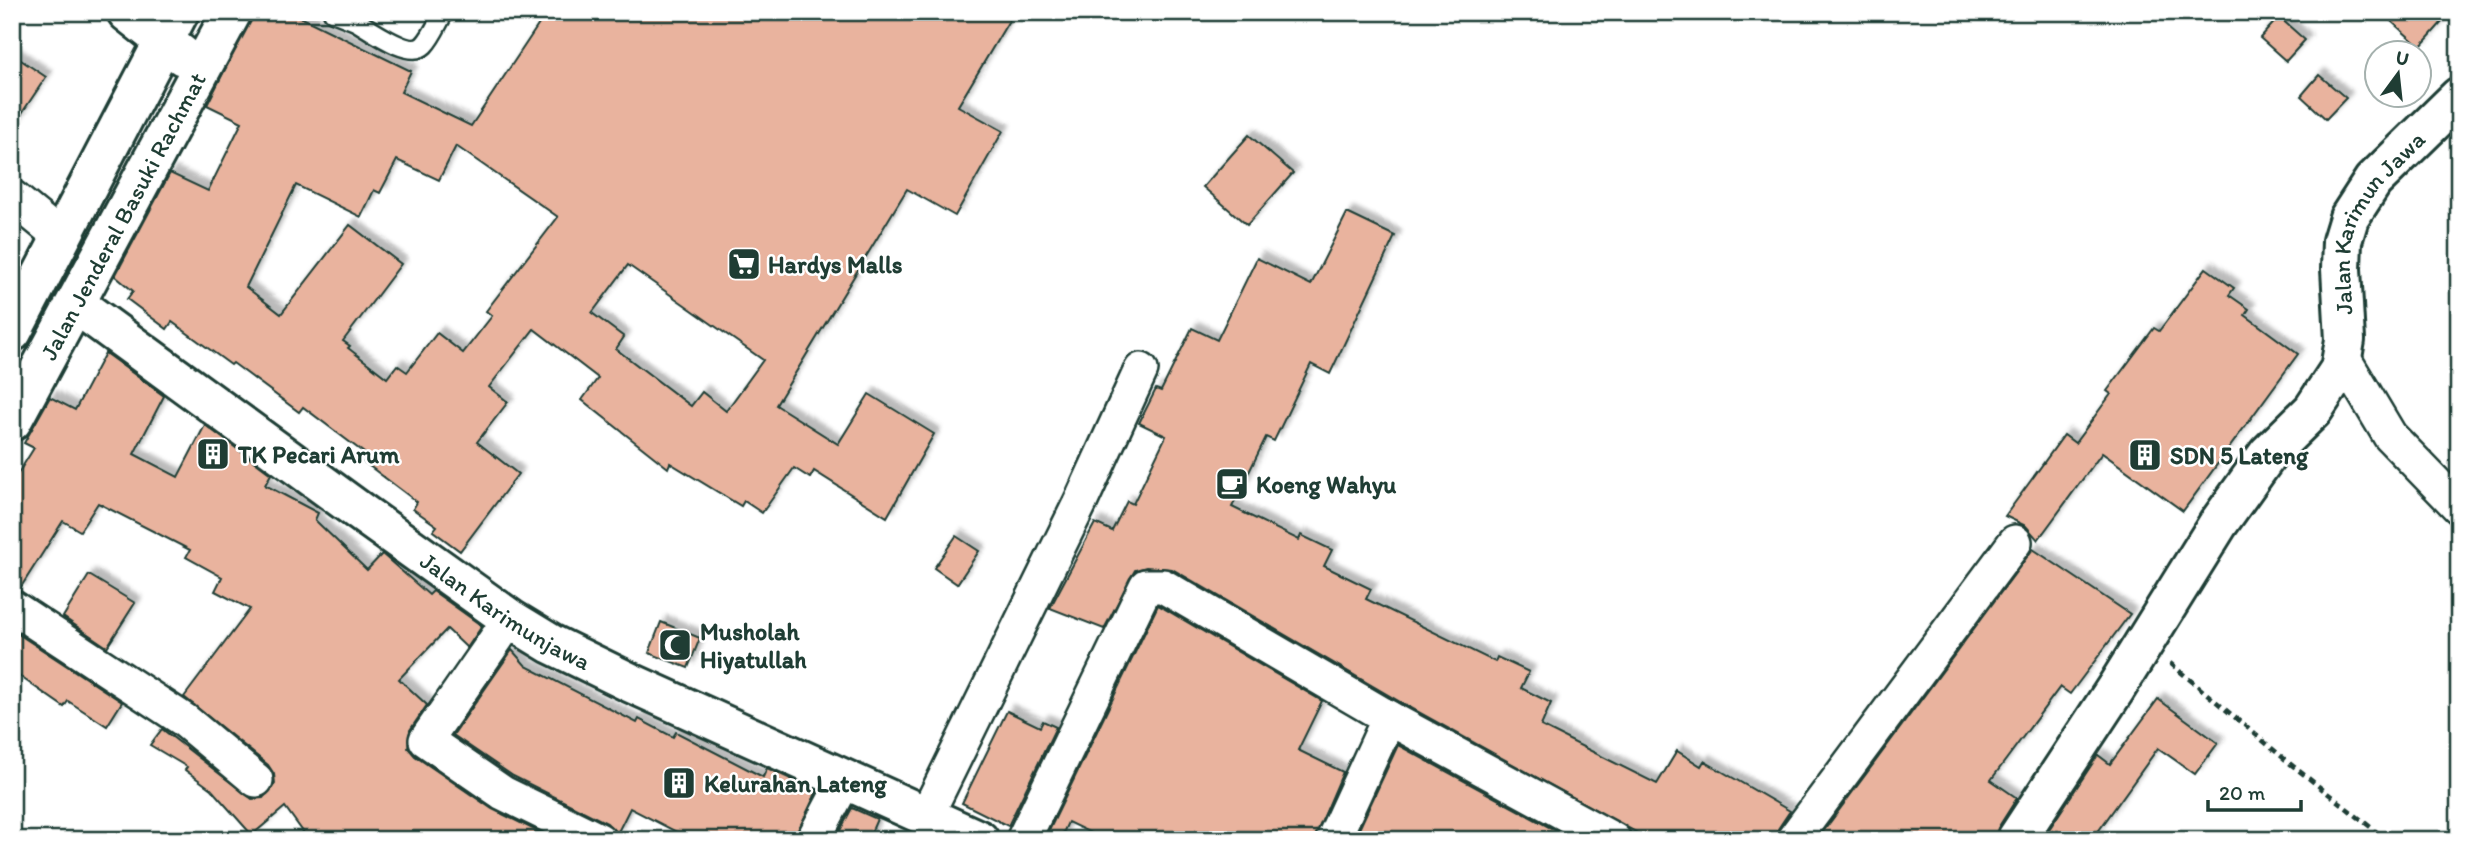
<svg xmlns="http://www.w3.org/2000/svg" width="2471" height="852" viewBox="0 0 2471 852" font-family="Itim,sans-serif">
<defs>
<filter id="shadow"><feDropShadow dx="6" dy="-6" stdDeviation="2" flood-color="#0004"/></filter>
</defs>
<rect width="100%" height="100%" fill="#fff"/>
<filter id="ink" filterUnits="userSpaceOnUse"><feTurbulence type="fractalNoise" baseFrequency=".0143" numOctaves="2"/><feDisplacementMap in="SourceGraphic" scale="14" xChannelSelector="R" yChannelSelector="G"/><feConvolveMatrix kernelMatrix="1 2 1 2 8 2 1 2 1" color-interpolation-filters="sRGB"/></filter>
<g filter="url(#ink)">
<g fill="#e9b39e" stroke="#1f3d34" stroke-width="2" fill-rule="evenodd" filter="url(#shadow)">
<path d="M254,12h36l121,59 -10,21 70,34 76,-114h467l-56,94 45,25 -48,85 -48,-27 -131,216 62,39 31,-50 65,40 -47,83 -73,-46 -4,7 -16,-10 -32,45 -18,-12 -3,5 -71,-43 -2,5 -86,-68 16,-22 -64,-49 -45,58 19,15 -31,40 41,32 -58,77 -27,-20 4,-5 -24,-17 4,-7 -53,-40 4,-6 -65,-49 -4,5 -66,-49 -2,2 -59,-43 -5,7 -40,-30 6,-8 -18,-15 55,-103 38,18 34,-69 -35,-17zM456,146l102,71 -72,94 6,5 -29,37 -26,-20 -30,39 -10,-7 -10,13 -39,-30 2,-2 -7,-5 58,-77 -51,-39 -69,89 -35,-27 50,-102 65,32 13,-27 6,3 17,-33 42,20zM628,265l135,95 -37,51 -24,-19 -11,14 -75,-57 8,-12 -32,-24z"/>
<polygon points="2381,12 2451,12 2420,47"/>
<polygon points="2279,17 2305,40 2286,61 2260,38"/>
<polygon points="12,54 46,77 12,128"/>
<polygon points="2319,75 2346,98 2326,119 2301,96"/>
<polygon points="1249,135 1293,173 1247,225 1203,187"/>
<polygon points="1347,213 1395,236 1330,374 1311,364 1274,441 1266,437 1232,507 1299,540 1301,535 1332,550 1324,566 1371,589 1366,599 1495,662 1497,657 1529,672 1521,688 1551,703 1541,726 1657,784 1677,751 1701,766 1704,761 1790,811 1778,829 1774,840 1650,840 1402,703 1172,569 1146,567 1135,570 1104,629 1050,608 1095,523 1112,531 1127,501 1133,504 1166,436 1139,423 1156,389 1161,391 1192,328 1217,340 1257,258 1311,285"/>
<polygon points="2206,268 2234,288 2229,295 2249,309 2245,315 2298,354 2183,511 2102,453 2038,540 2026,526 2005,516 2064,435 2075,443 2111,394 2107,391 2154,328 2159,331"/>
<polygon points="105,353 164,396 134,454 178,477 205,425 271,474 265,485 318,513 315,520 367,570 382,554 429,595 433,591 482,626 467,648 447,629 399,679 427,705 410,730 408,748 415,756 492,809 555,840 309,840 285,807 252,835 211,789 185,770 187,767 150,745 162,729 252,799 263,798 275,784 274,774 268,765 184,697 250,609 215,591 222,577 186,557 190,550 98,503 80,531 63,521 19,590 12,588 12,483 34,448 24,443 50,397 75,410"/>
<polygon points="956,536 979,551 957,584 934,568"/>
<polygon points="2033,549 2130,614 2070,694 2060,687 1991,780 2017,798 1998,828 1994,840 1817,840"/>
<polygon points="89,575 135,603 107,647 63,617"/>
<polygon points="1158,605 1322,701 1298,750 1343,772 1314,840 1105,840 1068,822 1060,840 1045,839"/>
<polygon points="661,622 700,638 688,668 649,653"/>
<polygon points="12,630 122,702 107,726 68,701 64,707 12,671"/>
<polygon points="512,650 526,666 637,723 639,719 673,737 676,732 763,777 767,768 817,791 794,840 692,840 630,808 617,834 607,823 513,776 453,735"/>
<polygon points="2158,699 2218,743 2195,774 2158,748 2092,840 2042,840 2098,755 2110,764"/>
<polygon points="1007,711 1040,727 1043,721 1056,727 1008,826 962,803"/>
<polygon points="1398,745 1573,840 1354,840"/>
<polygon points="852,808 877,819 868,840 835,840"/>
</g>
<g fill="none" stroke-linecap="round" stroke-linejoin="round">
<defs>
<g id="lane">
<polyline points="333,12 356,21 361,12"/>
<path d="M356,21c14,8 54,38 68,24 8,-8 14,-23 20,-33"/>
</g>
<g id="street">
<polyline points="12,197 62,238"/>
<polyline points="2344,359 2390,436 2459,507"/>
<polyline points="12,607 184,720 256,780"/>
<polyline points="510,619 426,740 503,793 599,840"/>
<polyline points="926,816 1081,501 1141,370"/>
<polyline points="813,840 845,780"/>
<polyline points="1023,840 1146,586 1163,586 1389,718 1614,840"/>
<polyline points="1333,840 1389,718"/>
<polyline points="1793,840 2015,542"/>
</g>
<g id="secondary">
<polyline points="127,12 183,56"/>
<path id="s1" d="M77,305l282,206 151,108 41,25 78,38 350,158"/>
<polyline points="12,332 179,12"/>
<path id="s2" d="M12,421l220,-409"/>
<path id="s3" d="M2016,840l100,-152 102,-164 50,-70 45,-44 27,-41 5,-29 -4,-71 1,-28 7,-23 24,-37 86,-84"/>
</g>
</defs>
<use href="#lane" stroke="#1f3d34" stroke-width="23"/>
<use href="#street" stroke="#1f3d34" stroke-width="38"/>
<use href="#secondary" stroke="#1f3d34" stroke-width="44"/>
<polyline stroke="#1f3d34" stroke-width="4.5" stroke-dasharray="7 5" stroke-linecap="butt" points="2170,663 2293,766 2387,840"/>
<use href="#lane" stroke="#fff" stroke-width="18"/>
<use href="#street" stroke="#fff" stroke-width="33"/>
<use href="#secondary" stroke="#fff" stroke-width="38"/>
</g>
</g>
<defs>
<symbol id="supermarket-square" viewBox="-11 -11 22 22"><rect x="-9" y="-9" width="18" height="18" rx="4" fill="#1f3d34" stroke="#fff"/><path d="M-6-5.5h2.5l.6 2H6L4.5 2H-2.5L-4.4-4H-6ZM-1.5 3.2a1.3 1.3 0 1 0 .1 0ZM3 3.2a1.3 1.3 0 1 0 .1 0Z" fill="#fff"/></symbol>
<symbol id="building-square" viewBox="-11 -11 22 22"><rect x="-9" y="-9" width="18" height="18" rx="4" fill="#1f3d34" stroke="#fff"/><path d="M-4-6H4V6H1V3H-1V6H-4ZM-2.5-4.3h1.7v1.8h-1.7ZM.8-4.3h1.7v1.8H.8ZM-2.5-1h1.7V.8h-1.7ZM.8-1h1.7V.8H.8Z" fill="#fff"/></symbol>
<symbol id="cafe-square" viewBox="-11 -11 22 22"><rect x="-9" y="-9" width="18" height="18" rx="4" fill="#1f3d34" stroke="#fff"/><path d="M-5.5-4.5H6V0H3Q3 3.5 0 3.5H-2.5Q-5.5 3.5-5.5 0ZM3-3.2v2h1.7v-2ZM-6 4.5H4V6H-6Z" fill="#fff"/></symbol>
<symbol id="mosque-square" viewBox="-11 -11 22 22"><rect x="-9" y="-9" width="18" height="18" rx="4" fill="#1f3d34" stroke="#fff"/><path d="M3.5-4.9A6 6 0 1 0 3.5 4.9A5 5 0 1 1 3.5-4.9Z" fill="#fff"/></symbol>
</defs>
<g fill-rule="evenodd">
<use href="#supermarket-square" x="725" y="245" width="38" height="38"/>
<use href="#building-square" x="194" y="435" width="38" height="38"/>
<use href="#building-square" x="2126" y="436" width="38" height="38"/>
<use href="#cafe-square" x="1213" y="465" width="38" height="38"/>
<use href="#mosque-square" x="656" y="626" width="38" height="38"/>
<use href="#building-square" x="660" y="764" width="38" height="38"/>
</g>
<g text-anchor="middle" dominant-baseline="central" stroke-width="5" stroke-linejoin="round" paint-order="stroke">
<g font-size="24" fill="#1f3d34" stroke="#fff">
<text stroke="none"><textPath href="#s2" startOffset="233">Jalan Jenderal Basuki Rachmat</textPath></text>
<text stroke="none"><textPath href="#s3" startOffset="732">Jalan Karimun Jawa</textPath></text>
<text stroke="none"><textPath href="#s1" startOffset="527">Jalan Karimunjawa</textPath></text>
</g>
<g font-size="24" font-weight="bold" fill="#1f3d34" stroke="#fff" text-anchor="start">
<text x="768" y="264">Hardys Malls</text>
<text x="238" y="454">TK Pecari Arum</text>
<text x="2170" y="455">SDN 5 Lateng</text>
<text x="1256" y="484">Koeng Wahyu</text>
<text x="700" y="631">Musholah<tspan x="700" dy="28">Hiyatullah</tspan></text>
<text x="704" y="783">Kelurahan Lateng</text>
</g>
</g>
<rect width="2471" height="852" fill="none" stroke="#fff" stroke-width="42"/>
<rect x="21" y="21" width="2429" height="810" fill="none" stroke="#1f3d34" stroke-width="2.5" filter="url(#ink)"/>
<g transform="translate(2398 74) rotate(15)"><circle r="33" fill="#ffffff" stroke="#a5b1ae" stroke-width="2"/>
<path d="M0-5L12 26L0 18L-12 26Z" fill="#1f3d34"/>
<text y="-10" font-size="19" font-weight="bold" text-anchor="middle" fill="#1f3d34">U</text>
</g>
<path d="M2208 800v10h93v-10" fill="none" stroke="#1f3d34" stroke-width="3.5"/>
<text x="2219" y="800" font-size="21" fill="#1f3d34" stroke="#ffffff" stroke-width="5" paint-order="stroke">20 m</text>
</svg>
